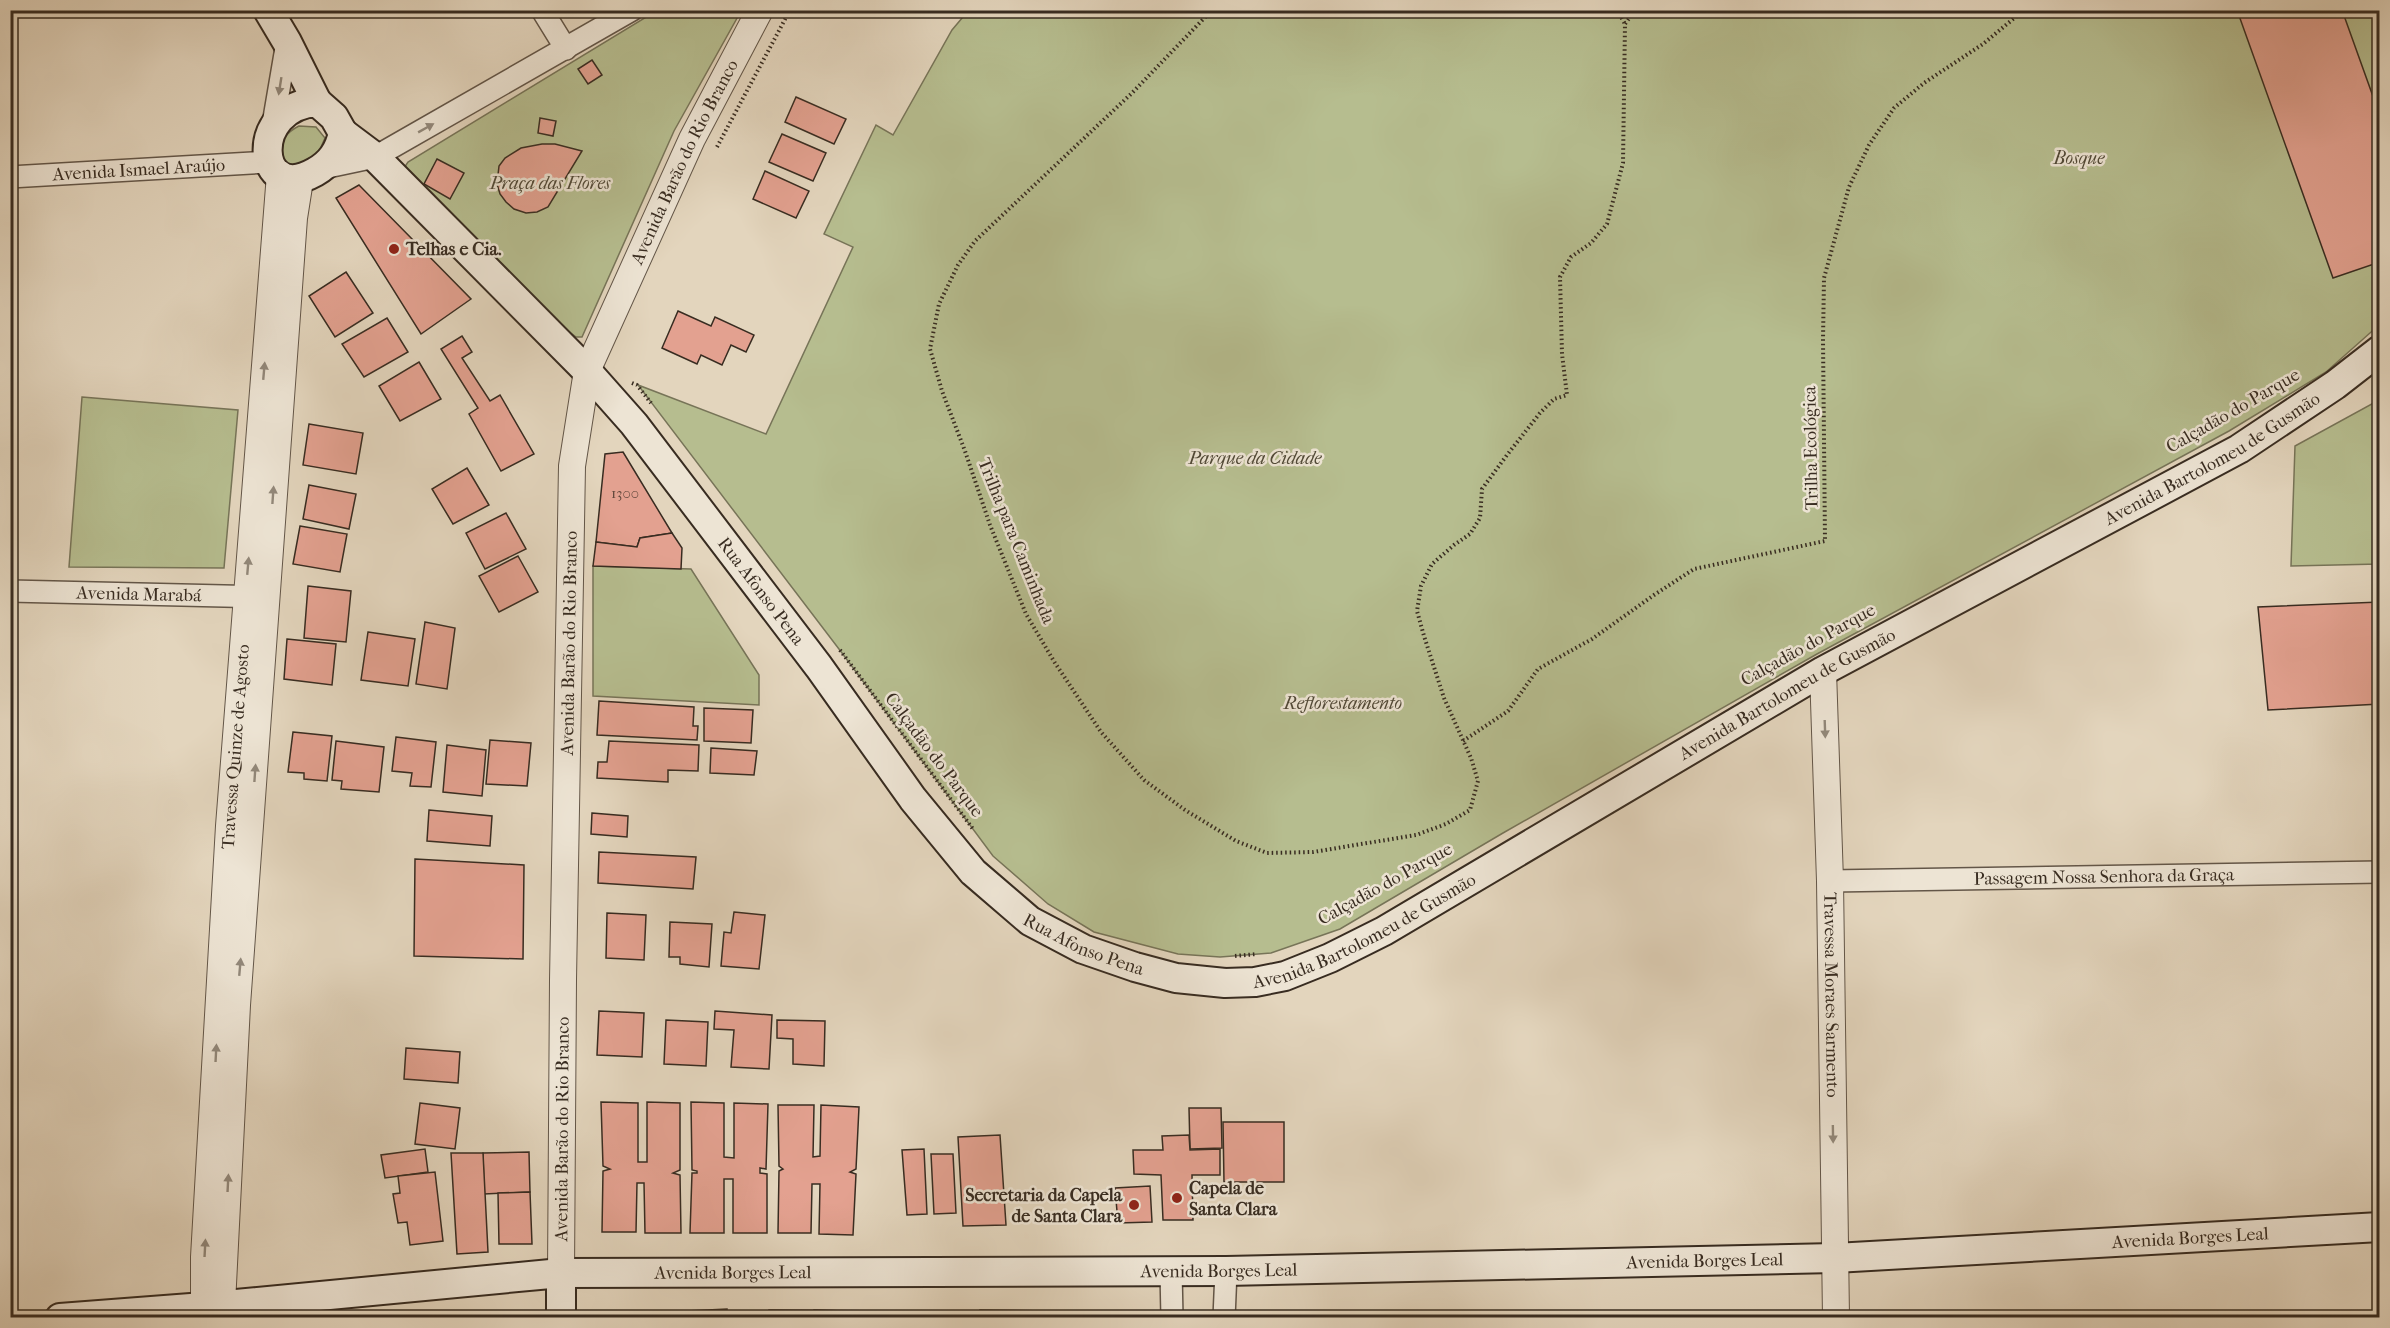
<svg xmlns="http://www.w3.org/2000/svg" width="2390" height="1328" viewBox="0 0 2390 1328" font-family="'IM FELL French Canon',serif">
<rect width="100%" height="100%" fill="#e3d5bd"/>
<filter id="stains"><feTurbulence type="fractalNoise" baseFrequency=".00333" numOctaves="4"/><feColorMatrix values="0 0 0 0 .2 0 0 0 0 .09 0 0 0 0 .02 0 0 0 .5 -.17"/></filter>
<radialGradient id="worn" r=".72"><stop offset=".6" stop-color="#630" stop-opacity="0"/><stop offset="1" stop-color="#630" stop-opacity=".3"/></radialGradient>
<g fill="#b6bd8f" stroke="#777458" stroke-width="1.5">
<polygon points="656,11 741,11 674,131 582,337 576,337 568,331 407,173 404,168 408,162"/>
<polygon points="968,11 2379,11 2379,325 2326,372 2229,431 1817,654 1503,833 1340,929 1271,953 1220,957 1178,954 1094,932 1048,904 993,856 842,653 638,385 766,434 853,247 824,234 876,125 893,135 952,30"/>
<path d="M299,126l17,1 9,11 -8,18 -19,13 -25,-10c6,-14 11,-26 26,-33z"/>
<polygon points="82,397 238,410 224,568 69,567"/>
<polygon points="2379,400 2379,564 2291,566 2295,446"/>
<polygon points="593,566 691,569 759,675 759,705 593,696"/>
</g>
<g fill="#e3a190" stroke="#382c21" stroke-width="1.5">
<polygon points="2237,10 2342,10 2380,116 2380,262 2333,278"/>
<polygon points="592,60 602,75 588,84 578,69"/>
<polygon points="796,97 846,119 834,144 785,122"/>
<polygon points="540,118 556,121 553,136 538,133"/>
<polygon points="782,134 826,153 813,181 769,162"/>
<polygon points="542,144 555,144 582,151 548,207 537,212 526,213 514,209 506,202 500,194 497,184 499,166 505,158 521,148"/>
<polygon points="437,159 464,173 450,199 424,184"/>
<polygon points="765,171 809,191 796,218 753,199"/>
<polygon points="359,185 471,299 421,334 336,198"/>
<polygon points="346,272 373,313 335,337 309,296"/>
<polygon points="678,311 711,326 715,317 754,335 746,352 731,345 722,365 701,355 697,364 662,348"/>
<polygon points="387,318 408,352 364,377 342,344"/>
<polygon points="462,336 472,352 462,358 490,401 500,395 534,454 501,471 469,414 478,408 441,349"/>
<polygon points="419,362 441,399 400,421 379,386"/>
<polygon points="309,424 363,433 356,474 303,465"/>
<polygon points="623,452 672,533 640,538 637,547 596,542 605,454"/>
<polygon points="467,468 489,505 453,524 432,489"/>
<polygon points="309,485 356,494 349,529 303,519"/>
<polygon points="506,513 526,549 485,569 466,533"/>
<polygon points="300,526 347,534 340,572 293,564"/>
<polygon points="672,533 682,548 681,569 593,566 596,542 637,547 640,538"/>
<polygon points="518,556 538,592 499,612 479,576"/>
<polygon points="308,586 351,591 346,642 304,638"/>
<polygon points="2380,602 2380,704 2268,710 2258,607"/>
<polygon points="425,622 455,628 447,689 416,684"/>
<polygon points="368,632 415,639 408,686 361,680"/>
<polygon points="287,639 336,644 332,685 284,679"/>
<polygon points="599,701 694,707 693,726 698,726 697,740 597,735"/>
<polygon points="704,708 753,710 751,743 704,741"/>
<polygon points="293,732 332,736 327,781 304,779 304,773 288,772"/>
<polygon points="396,737 436,742 431,787 410,786 412,773 392,771"/>
<polygon points="490,740 531,743 527,786 486,784"/>
<polygon points="336,741 384,747 379,792 341,789 342,781 332,780"/>
<polygon points="609,741 699,745 698,771 668,770 668,782 597,778 598,762 607,762"/>
<polygon points="447,745 486,750 482,796 443,792"/>
<polygon points="711,748 757,751 754,775 710,773"/>
<polygon points="429,810 492,816 490,846 427,841"/>
<polygon points="592,813 628,816 627,837 591,834"/>
<polygon points="599,852 696,857 693,889 598,883"/>
<polygon points="415,859 524,865 523,959 414,956"/>
<polygon points="734,912 765,915 759,969 721,966 724,932 731,933"/>
<polygon points="607,913 646,915 644,960 606,958"/>
<polygon points="670,922 712,924 709,967 680,964 680,957 669,957"/>
<polygon points="599,1011 644,1013 642,1057 597,1055"/>
<polygon points="715,1011 772,1015 769,1069 731,1067 734,1030 714,1029"/>
<polygon points="666,1020 708,1022 706,1066 664,1064"/>
<polygon points="777,1020 825,1021 824,1066 793,1064 793,1039 777,1038"/>
<polygon points="406,1048 460,1052 458,1083 404,1079"/>
<polygon points="601,1102 638,1103 638,1162 647,1162 647,1102 680,1103 680,1170 673,1173 680,1175 681,1233 645,1233 644,1183 637,1183 636,1232 602,1232 603,1171 610,1169 603,1166"/>
<polygon points="691,1102 724,1103 724,1157 734,1158 734,1103 768,1104 766,1169 760,1168 760,1173 767,1174 767,1233 733,1233 733,1179 724,1179 724,1233 690,1233 692,1173 697,1173 697,1171 692,1170"/>
<polygon points="420,1103 460,1108 455,1149 415,1144"/>
<polygon points="778,1105 814,1105 813,1157 820,1156 821,1105 859,1107 856,1169 850,1172 856,1174 853,1235 819,1234 820,1184 812,1184 811,1233 778,1233 779,1171 783,1169 779,1166"/>
<polygon points="1189,1108 1221,1108 1222,1148 1190,1149"/>
<polygon points="1223,1122 1284,1122 1284,1182 1224,1182"/>
<polygon points="1000,1135 1006,1225 963,1226 958,1137"/>
<polygon points="1189,1135 1190,1150 1220,1149 1220,1175 1192,1175 1193,1220 1163,1220 1161,1175 1134,1174 1133,1150 1163,1150 1162,1136"/>
<polygon points="425,1149 428,1172 385,1178 381,1155"/>
<polygon points="924,1149 927,1214 907,1215 902,1150"/>
<polygon points="529,1152 530,1192 484,1194 483,1153"/>
<polygon points="451,1153 483,1153 488,1252 457,1254"/>
<polygon points="931,1154 953,1154 956,1213 934,1214"/>
<polygon points="435,1172 443,1241 410,1245 407,1222 398,1223 393,1194 400,1193 398,1176"/>
<polygon points="1150,1186 1152,1222 1118,1223 1115,1188"/>
<polygon points="530,1192 532,1244 499,1244 498,1193"/>
<polygon points="727,1309 727,1318 687,1318 687,1311"/>
<polygon points="769,1310 893,1311 956,1311 956,1318 769,1318"/>
<polygon points="814,1310 844,1311 844,1318 814,1318"/>
<polygon points="980,1310 1052,1311 1052,1318 980,1318"/>
<polygon points="528,1311 529,1318 475,1318 475,1317"/>
<polygon points="674,1311 675,1318 613,1318 613,1315"/>
</g>
<g fill="none" stroke-linecap="round" stroke-linejoin="round">
<defs>
<g id="minor">
<polyline points="542,10 566,49"/>
<polyline points="272,130 287,42"/>
<polyline points="323,168 375,157 632,10"/>
<path id="s1" d="M10,177l258,-15"/>
<path id="s2" d="M10,591l252,6"/>
<path id="s3" d="M1830,881l550,-9"/>
<polyline points="1171,1271 1172,1318"/>
<polyline points="1224,1318 1226,1271"/>
</g>
<g id="tertiary">
<path id="s4" d="M1823,671l7,210 6,437"/>
<path id="s5" d="M561,1273l2,-293 9,-514 15,-95 105,-232 68,-129"/>
<path id="s6" d="M208,1318l-4,-11v-50l25,-431 51,-652"/>
<polyline points="217,1318 222,1304 237,1005 294,218 300,180"/>
</g>
<g id="secondary">
<polyline points="268,10 287,42 317,102"/>
<path d="M317,102l17,15 9,16c-4,18 -12,30 -28,39 -60,34 -67,-66 2,-70z"/>
<path id="s7" d="M343,133l32,24 212,214 47,53 185,243 94,132 60,73 57,49 53,28 52,18 41,11 49,5 30,-1 30,-6 45,-18 54,-27 439,-260 416,-222 96,-64 45,-35"/>
<path id="s8" d="M60,1318l144,-11 357,-34 665,-2 609,-13 545,-31"/>
<polyline points="561,1318 561,1273"/>
</g>
</defs>
<use href="#minor" stroke="#635648" stroke-width="24"/>
<use href="#tertiary" stroke="#635648" stroke-width="28"/>
<use href="#secondary" stroke="#382c21" stroke-width="32"/>
<g stroke="#382c21" stroke-width="4" stroke-dasharray="1.5 3" stroke-linecap="butt">
<polyline points="1212,10 1132,93 975,241 958,265 939,304 930,349 942,391 965,451 990,525 1026,614 1055,663 1101,732 1144,780 1185,810 1236,841 1267,853 1313,852 1416,835 1446,824 1470,810 1478,781 1471,758 1444,698 1424,636 1417,611 1421,586 1432,564 1454,545 1470,534 1480,518 1482,489 1507,455 1540,413 1554,399 1567,395 1562,354 1560,277 1571,257 1591,243 1607,224 1623,163 1625,24 1635,10"/>
<polyline points="1617,10 1625,24"/>
<polyline points="717,147 790,10"/>
<polyline points="2378,263 2380,266"/>
<polyline points="632,383 637,385 651,403"/>
<polyline points="840,650 973,829"/>
<polyline points="1463,741 1508,711 1538,669 1592,639 1654,595 1694,569 1825,541 1823,340 1824,278 1849,187 1869,145 1894,108 1924,83 1983,44 2024,10"/>
<polyline points="1235,956 1257,954"/>
</g>
<use href="#minor" stroke="#ede4d4" stroke-width="21"/>
<use href="#tertiary" stroke="#ede4d4" stroke-width="26"/>
<use href="#secondary" stroke="#ede4d4" stroke-width="28"/>
</g>
<defs><path id="oneway-solid" d="M-6-.8H1V-3.2L6.5 0L1 3.2V.8H-6Z" transform="scale(1.5)"/></defs>
<g fill="#92887a">
<use href="#oneway-solid" transform="translate(280 86) rotate(99)"/>
<use href="#oneway-solid" transform="translate(426 128) rotate(-29)"/>
<use href="#oneway-solid" transform="translate(264 371) rotate(-85)"/>
<use href="#oneway-solid" transform="translate(273 495) rotate(-86)"/>
<use href="#oneway-solid" transform="translate(248 566) rotate(-85)"/>
<use href="#oneway-solid" transform="translate(1825 729) rotate(88)"/>
<use href="#oneway-solid" transform="translate(255 773) rotate(-86)"/>
<use href="#oneway-solid" transform="translate(240 967) rotate(-85)"/>
<use href="#oneway-solid" transform="translate(216 1053) rotate(-87)"/>
<use href="#oneway-solid" transform="translate(1833 1134) rotate(89)"/>
<use href="#oneway-solid" transform="translate(228 1183) rotate(-87)"/>
<use href="#oneway-solid" transform="translate(205 1248) rotate(-87)"/>
</g>
<g fill="#8f2418" stroke="#ede4d4" stroke-width="2">
<circle cx="394" cy="249" r="6"/>
<circle cx="1177" cy="1198" r="6"/>
<circle cx="1134" cy="1205" r="6"/>
</g>
<g text-anchor="middle" dominant-baseline="central" stroke-width="5" stroke-linejoin="round" paint-order="stroke">
<g font-size="15" fill="#63493d">
<text x="625" y="493">1300</text>
</g>
<g font-size="18" font-style="italic" fill="#514937" stroke="#ede4d4">
<text x="2079" y="158">Bosque</text>
<text x="550" y="183">Praça das Flores</text>
<text x="1255" y="458">Parque da Cidade</text>
<text x="1343" y="703">Reflorestamento</text>
</g>
<g font-size="18" fill="#382c21" stroke="#ede4d4">
<text stroke="none"><textPath href="#s5" startOffset="1134">Avenida Barão do Rio Branco</textPath></text>
<text stroke="none"><textPath href="#s1" startOffset="129">Avenida Ismael Araújo</textPath></text>
<text transform="translate(2233 411) rotate(-30)">Calçadão do Parque</text>
<text transform="translate(1811 448) rotate(-91)">Trilha Ecológica</text>
<text stroke="none"><textPath href="#s7" startOffset="2379">Avenida Bartolomeu de Gusmão</textPath></text>
<text transform="translate(1016 541) rotate(68)">Trilha para Caminhada</text>
<text stroke="none"><textPath href="#s7" startOffset="622">Rua Afonso Pena</textPath></text>
<text stroke="none"><textPath href="#s2" startOffset="129">Avenida Marabá</textPath></text>
<text stroke="none"><textPath href="#s5" startOffset="630">Avenida Barão do Rio Branco</textPath></text>
<text transform="translate(1808 645) rotate(-29)">Calçadão do Parque</text>
<text stroke="none"><textPath href="#s7" startOffset="1893">Avenida Bartolomeu de Gusmão</textPath></text>
<text stroke="none"><textPath href="#s6" startOffset="573">Travessa Quinze de Agosto</textPath></text>
<text transform="translate(934 755) rotate(53)">Calçadão do Parque</text>
<text stroke="none"><textPath href="#s3" startOffset="274">Passagem Nossa Senhora da Graça</textPath></text>
<text transform="translate(1385 884) rotate(-29)">Calçadão do Parque</text>
<text stroke="none"><textPath href="#s7" startOffset="1407">Avenida Bartolomeu de Gusmão</textPath></text>
<text stroke="none"><textPath href="#s7" startOffset="1108">Rua Afonso Pena</textPath></text>
<text stroke="none"><textPath href="#s4" startOffset="324">Travessa Moraes Sarmento</textPath></text>
<text stroke="none"><textPath href="#s5" startOffset="144">Avenida Barão do Rio Branco</textPath></text>
<text stroke="none"><textPath href="#s8" startOffset="2133">Avenida Borges Leal</textPath></text>
<text stroke="none"><textPath href="#s8" startOffset="1647">Avenida Borges Leal</textPath></text>
<text stroke="none"><textPath href="#s8" startOffset="1161">Avenida Borges Leal</textPath></text>
<text stroke="none"><textPath href="#s8" startOffset="675">Avenida Borges Leal</textPath></text>
</g>
<g font-size="18" font-weight="bold" fill="#382c21" stroke="#ede4d4" text-anchor="start">
<text x="406" y="249">Telhas e Cia.</text>
<text x="1189" y="1188">Capela de<tspan x="1189" dy="21">Santa Clara</tspan></text>
<text x="1122" y="1195" text-anchor="end">Secretaria da Capela<tspan x="1122" dy="21">de Santa Clara</tspan></text>
</g>
</g>
<rect width="2390" height="1328" fill="none" stroke="#e3d5bd" stroke-width="36"/>
<rect x="12" y="12" width="2366" height="1304" fill="none" stroke="#382c21" stroke-width="3"/>
<rect x="18" y="18" width="2354" height="1292" fill="none" stroke="#382c21" stroke-width="1.5"/>
<rect width="100%" height="100%" filter="url(#stains)"/>
<rect width="100%" height="100%" fill="url(#worn)"/>
</svg>
